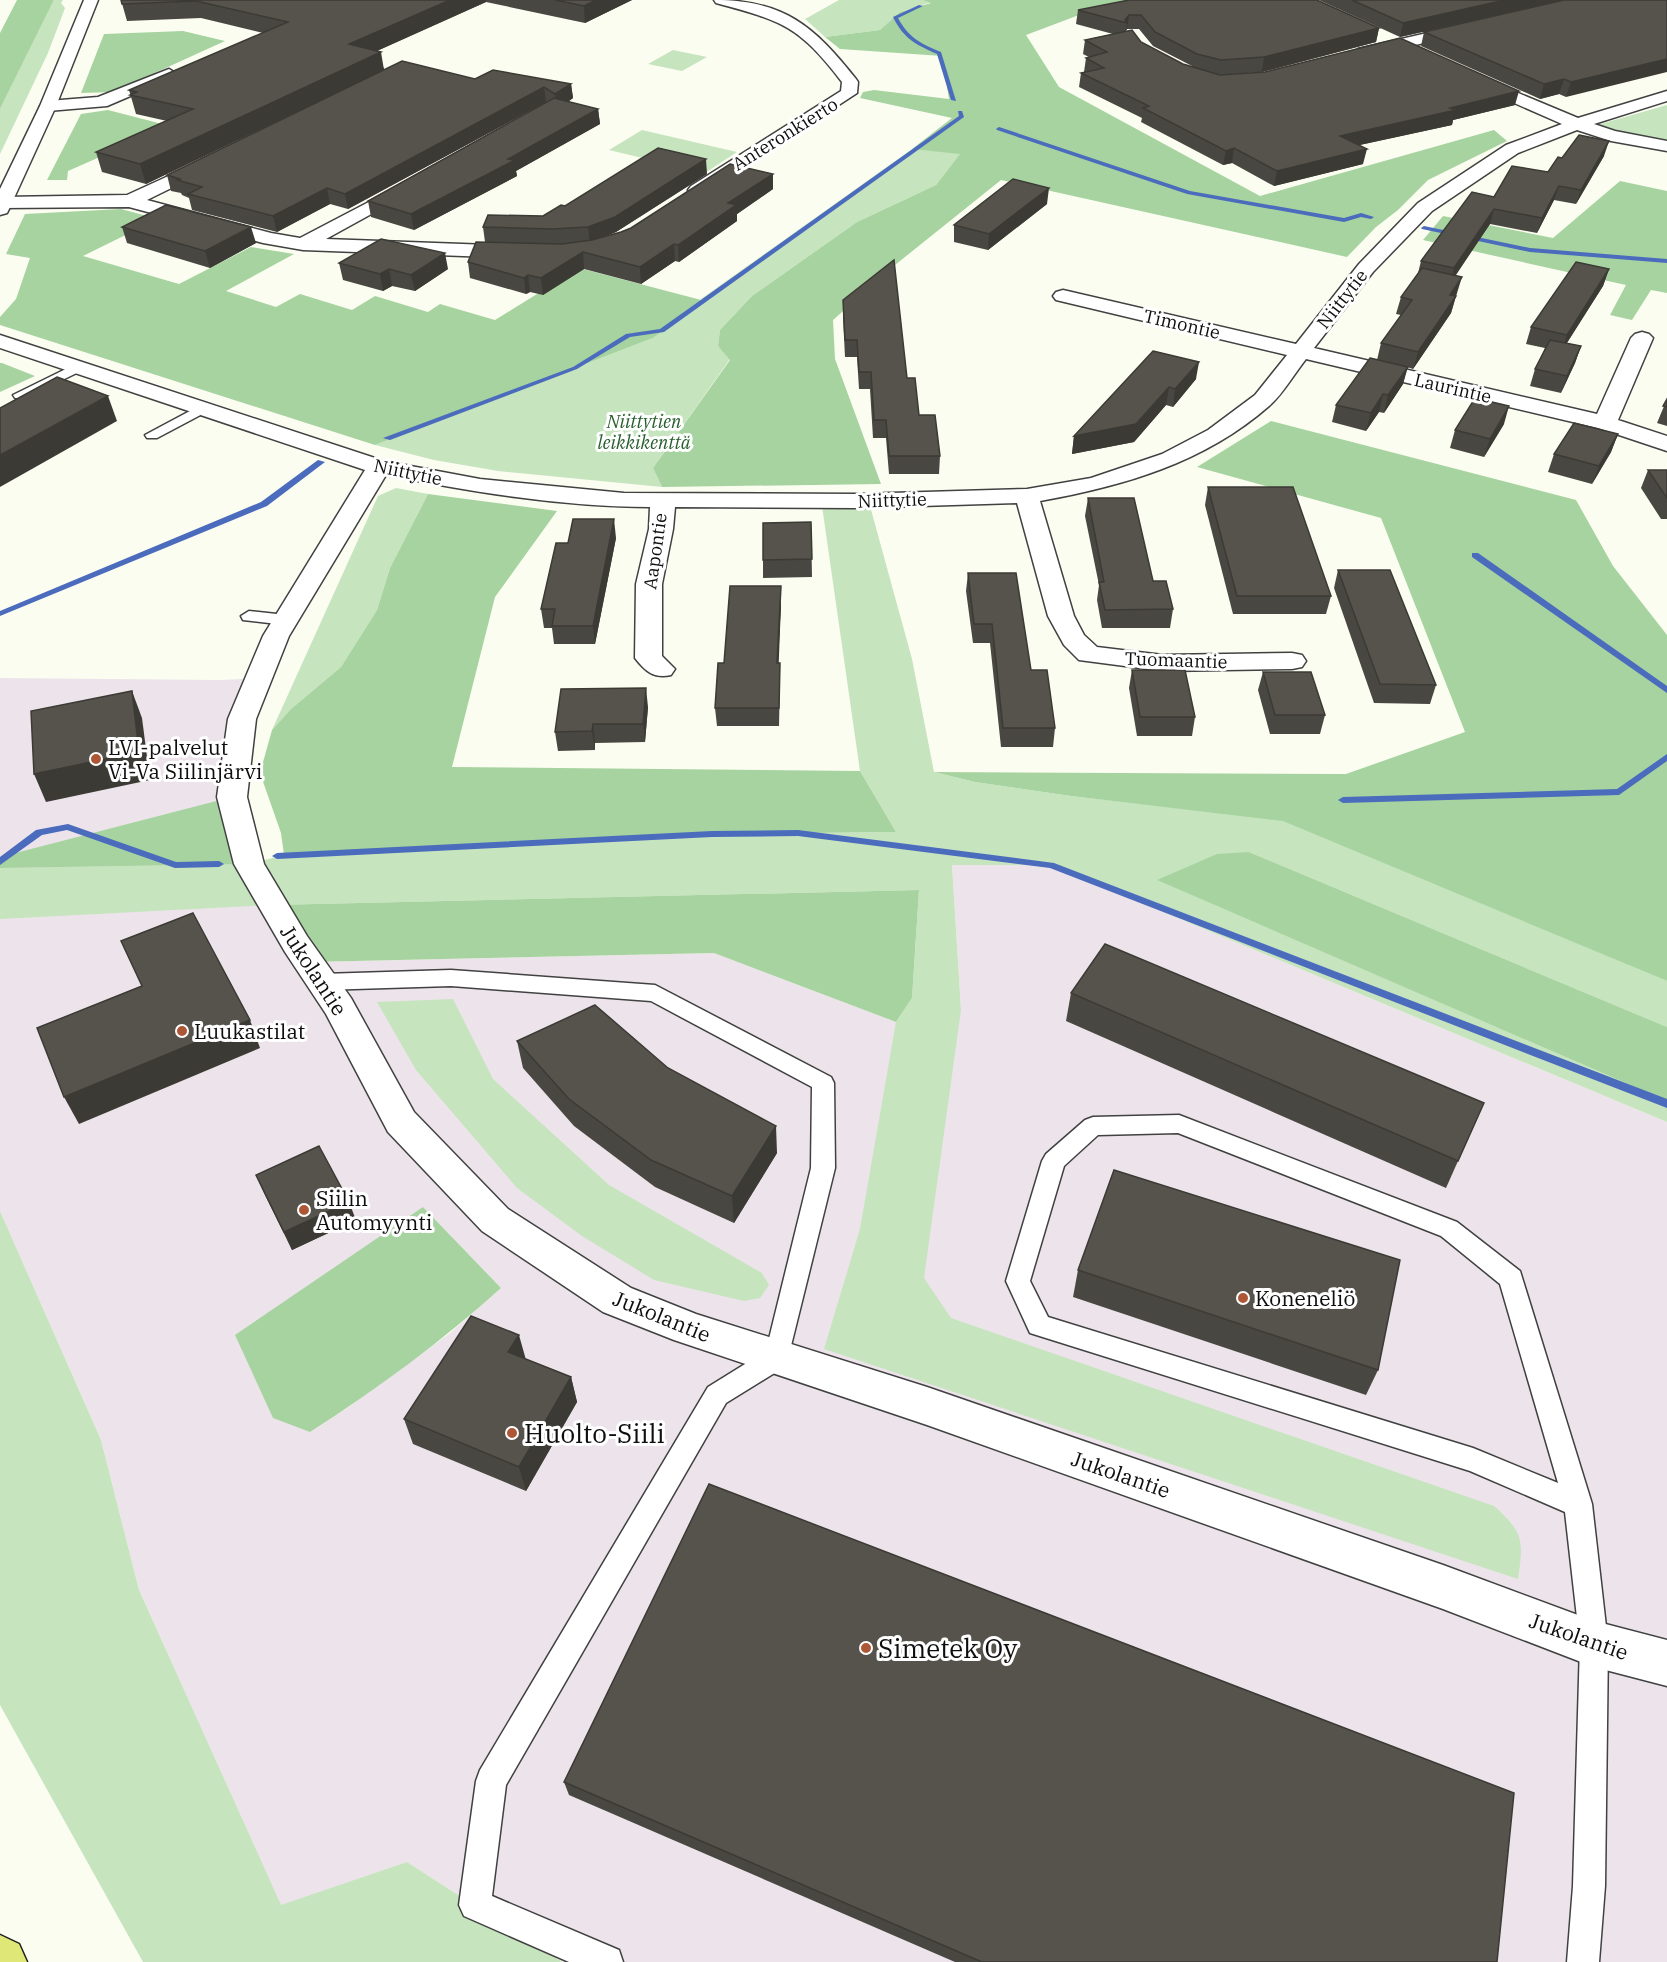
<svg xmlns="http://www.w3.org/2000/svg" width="1667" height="1962" viewBox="0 0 1667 1962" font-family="'IBM Plex Serif',serif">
<rect width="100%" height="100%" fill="#fcfdf1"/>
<path fill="#ece4ea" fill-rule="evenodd" d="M0,678l221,2 38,-2 -27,119 77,165 405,-9 182,69 65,-12 -9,-145h99l616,257v840h-1105l-155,-100 -126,44 -142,-316 -38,-150 -101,-229zM423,1207l78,81 -51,45 -100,73 -40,26z"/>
<g fill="#c6e4be">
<polygon points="54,0 63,0 61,3 65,8 48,53 0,154 0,109"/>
<polygon points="839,0 923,0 932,2 900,12 880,30 825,37 805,19"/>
<polygon points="673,50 707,57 682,71 648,64"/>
<polygon points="1667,105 1667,140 1618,132 1597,125"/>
<polygon points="642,130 737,152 705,173 609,150"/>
<polygon points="912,149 961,153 936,185 857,222 752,296 720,330 718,346 730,359 653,468 662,487 498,471 434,460 375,445 653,338 704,301 701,299"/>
<polygon points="396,488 428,494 390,568 377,610 341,667 291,709 272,730 378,496"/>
<path d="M822,506h48l42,153 22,113 41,10 96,14 212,24 384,161v46l-418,-175 -91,28 509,221v21l-616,-257h-99l9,145 -37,268 27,40 543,188c29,26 30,34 24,73l-694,-230 36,-120 36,-207 16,-24 7,-108 -646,15 -273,14v-51l249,-4 35,-9 428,-21 184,-2 -36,-61z"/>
<polygon points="453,999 493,1079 609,1185 762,1273 769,1285 760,1298 744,1301 654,1280 582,1236 517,1188 416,1070 377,1002"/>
<polygon points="0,1211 101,1440 139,1590 281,1905 407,1862 562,1962 143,1962 0,1705"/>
</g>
<g fill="#a6d39f">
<polygon points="17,0 54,0 0,109 0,33"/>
<polygon points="923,0 1150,0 1087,12 1026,35 1059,87 1260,196 1494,130 1507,141 1428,180 1398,210 1376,227 1347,257 1001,180 895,265 833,320 835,359 881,484 662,487 653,468 730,360 718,346 720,330 752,296 857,222 936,185 960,154 912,149 952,118 860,98 863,92 874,90 949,99 942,56 840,49 825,37 880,30 900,12 931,3"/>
<polygon points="183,31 225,41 113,92 81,93 104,34"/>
<polygon points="108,110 170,126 68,171 67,180 47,180 81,114"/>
<polygon points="1620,181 1667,191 1667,293 1651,290 1632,320 1610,315 1626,285 1423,240 1443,216 1553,238"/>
<polygon points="121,209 158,219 83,256 179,284 251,247 294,254 226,291 276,307 300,294 352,310 375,296 428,312 440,304 495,320 579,268 705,301 653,338 375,445 0,325 0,317 16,299 30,258 6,254 25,214"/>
<polygon points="0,363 2,363 35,376 0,392"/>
<polygon points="1271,421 1576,500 1613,566 1667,635 1667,981 1283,821 1071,796 975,782 934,772 1346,774 1465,732 1381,518 1197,467"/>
<polygon points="428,494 557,511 495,597 452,767 860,771 896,832 712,834 284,855 281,833 260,773 272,730 291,709 341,667 377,610 390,568"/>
<polygon points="232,797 249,864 0,868 0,857"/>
<polygon points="1249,852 1667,1027 1667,1101 1157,880 1217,854"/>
<polygon points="919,890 912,998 896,1022 714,953 309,962 273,905"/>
<path d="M423,1207l78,81c-60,54 -124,101 -191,144l-37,-14 -38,-83z"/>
</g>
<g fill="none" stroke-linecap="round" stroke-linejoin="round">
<g fill="#4b6bbd" fill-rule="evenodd">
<path d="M919,5l4,1 -25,12c10,19 23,26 43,34l15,49 -5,-1 -14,-46c-22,-10 -33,-15 -44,-37z"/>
<polygon points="958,111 962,111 964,117 664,332 630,337 577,369 390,440 383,438 573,367 626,334 660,329 959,116"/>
<polygon points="999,127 1190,191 1344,218 1361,213 1374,217 1371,219 1361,217 1344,222 1187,194 997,130 996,129"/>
<polygon points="1424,226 1530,248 1667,259 1667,263 1530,252 1422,229 1421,228"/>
<polygon points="318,460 325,462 267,506 0,616 0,611 261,502"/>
<polygon points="1472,553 1478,553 1667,686 1667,693 1472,557"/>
<polygon points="1667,754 1667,761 1619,795 1343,803 1338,800 1343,797 1617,789"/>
<polygon points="68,824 176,862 219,861 224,864 219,867 175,868 67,830 42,835 0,865 0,857 36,830"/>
<polygon points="798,830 1054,863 1667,1099 1667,1108 1050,868 798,836 712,837 277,859 272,856 277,853 712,831"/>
</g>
<defs>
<g id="service">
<polygon points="80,362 87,366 85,369 25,398 15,398 13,395"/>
<polygon points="203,404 210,408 208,411 157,438 147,438 145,435"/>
<polygon points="249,611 286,615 294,620 286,625 243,620 241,616"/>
<polygon points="451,970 655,985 831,1077 834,1083 835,1168 786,1366 726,1403 506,1785 492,1896 619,1950 623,1962 569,1962 464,1916 459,1905 476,1781 480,1770 708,1387 766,1351 811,1168 812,1087 651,1001 451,986 322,990 315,987 311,982 315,977 322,974"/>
<path d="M1179,1115l278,107 63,49 72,233 16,140 -3,242 -6,76h-32l6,-76 7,-242 -15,-132 -95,-41 -440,-138 -24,-52 36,-120 4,-7 39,-34 8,-3zM1178,1133l263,103 59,48 58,199 -85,-35 -425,-131 -18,-36 34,-115 34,-31z"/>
</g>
<g id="minor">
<path d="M714,0c70,0 100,26 142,79l2,3 -1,11 -154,101h-12l-3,-4 3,-4 150,-95 1,-9c-43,-56 -59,-61 -126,-79z"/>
<polygon points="1466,24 1471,26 1474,29 1471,32 1364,57 1356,52 1358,49"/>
<polygon points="169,69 177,74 175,77 107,106 48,111 40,106 48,101 98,97"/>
<path d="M1475,75l103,43 89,-27v10l-73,23 21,7 52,10v10l-56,-10 -34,-11 -59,23 -86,58 -59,61 -59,76 283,66 34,-76 4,-4 7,-2 7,2 4,4 -35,82 49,16v15l-69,-23 -292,-69c-12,15 -23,35 -37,47 -65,57 -146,80 -229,95l34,115 10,19 13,12 66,8 129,-2 10,2 4,6 -4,6 -10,2 -129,2 -84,-11 -15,-15 -16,-29 -31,-113 -160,5 -182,-1 -2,22 -11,55v72l13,13 -4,6c-17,4 -26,-4 -36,-17l1,-74 13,-55 1,-22c-88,0 -177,-15 -264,-32l-97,161 -33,83 -9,78 17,67 43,72 44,62 63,114 94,97 123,79 65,26 231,73 516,178 151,56 73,19v46l-73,-19 -151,-58 -516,-184 -253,-85 -71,-28 -121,-81 -94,-99 -62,-118 -41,-62 -51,-88 -17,-67 11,-78 35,-83 102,-166 -365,-122v-13l384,126 96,18 144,14 233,1 170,-5 64,-11 71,-24 46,-24 47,-35 32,-40 -231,-55 -3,-4 3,-4 7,-2 233,54 63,-80 59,-61 88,-58 56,-21 -93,-41 -2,-3z"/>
<polygon points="210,157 216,158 219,162 216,166 147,200 271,233 300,238 409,181 415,182 418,186 415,190 326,239 516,246 523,248 526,252 523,256 516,258 303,250 263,243 129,207 0,208 0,198 3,197 127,195"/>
</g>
<polygon id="tertiary" points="84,0 98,0 56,106 9,209 7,213 0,215 0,189 40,106"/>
<polygon id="primary" points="0,1935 19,1944 27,1962 0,1962"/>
</defs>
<use href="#service" stroke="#414141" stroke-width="3"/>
<use href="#minor" stroke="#414141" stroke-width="3"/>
<use href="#tertiary" stroke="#414141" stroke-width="3"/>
<use href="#primary" stroke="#1f1f1f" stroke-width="3"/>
<use href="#service" fill="#fff" fill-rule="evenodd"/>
<use href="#minor" fill="#fff" fill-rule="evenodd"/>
<use href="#tertiary" fill="#fff" fill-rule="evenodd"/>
<use href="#primary" fill="#dfe876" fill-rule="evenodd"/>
</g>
<g fill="#494741" fill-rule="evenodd">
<polygon points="121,0 632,0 585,23 486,2 377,51 384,69 475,79 571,84 573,98 568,102 598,109 600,124 516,171 517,176 414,230 371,217 368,201 546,102 348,209 330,204 277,232 192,210 189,198 182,195 181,193 171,191 167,175 309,106 146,184 102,172 96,152 167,121 136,114 129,90 263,33 201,18 127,21"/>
<polygon points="1319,0 1563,0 1400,37"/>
<polygon points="1667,0 1566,97 1559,94 1540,99 1421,46 1424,32"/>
<path d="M1078,10l301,18 -3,14 -114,30 -43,3 296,30 -62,15 -1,5 -93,20 4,19 -89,22 -42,-23 -9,2 -82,-43 1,-4 -63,-31 2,-14 3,-1 2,-14 3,-1 -6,-3 2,-14 28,-6 -37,-10zM1127,29h12l14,17 41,21 -11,-3 -42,-22 -15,-11z"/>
<polygon points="1604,156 1576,204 1554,200 1537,233 1490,224 1455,275 1457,293 1456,296 1451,313 1413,369 1407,367 1403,384 1384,413 1379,412 1366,431 1332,422 1336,405 1377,360 1381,343 1401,315 1396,314 1401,297 1418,273 1421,261 1494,197 1548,172 1562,158"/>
<polygon points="707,174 616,232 601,238 621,232 773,174 773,189 737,214 737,221 679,262 675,261 641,284 584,269 543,295 530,292 526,294 470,278 468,262 485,242 483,227 543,216 565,206"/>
<polygon points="1047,204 988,250 954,242 954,225"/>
<polygon points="122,227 256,243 210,268 127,243"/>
<polygon points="339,263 448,269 415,291 392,286 383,291 343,280"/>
<polygon points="1609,269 1603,286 1567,343 1581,346 1575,363 1561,393 1530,386 1535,369 1545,348 1526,344 1531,327"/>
<polygon points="843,300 907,378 919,415 940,456 939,474 889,474 886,438 873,438 870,389 859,389 857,357 845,357 843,317"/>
<polygon points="1153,351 1196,379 1173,407 1166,405 1134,442 1072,454 1074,436"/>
<polygon points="1667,399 1667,426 1657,423"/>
<polygon points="1504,424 1484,457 1450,448 1455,430"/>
<polygon points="1618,434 1611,452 1592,484 1548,472 1554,454"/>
<polygon points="1648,470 1667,470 1667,519 1661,519 1641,488"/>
<polygon points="1208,487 1331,596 1326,614 1233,614 1205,505"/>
<polygon points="1088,498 1153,581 1173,609 1170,628 1102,628 1097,600 1099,585 1085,516"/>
<polygon points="811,522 812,577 763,578 763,560"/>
<polygon points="616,538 595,644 554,644 552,628 544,628 541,609 568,543"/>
<polygon points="1338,570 1436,685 1430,704 1374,703 1334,588"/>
<polygon points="968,573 1031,670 1055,728 1053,747 1001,747 990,643 973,643 966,591"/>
<polygon points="781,604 778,663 780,663 780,681 779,726 717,726 715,708 724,663"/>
<polygon points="1132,670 1195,717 1192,736 1137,736 1129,688"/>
<polygon points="1263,672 1325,715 1320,734 1270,734 1258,690"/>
<polygon points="648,707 645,742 595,743 595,750 558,751 555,732"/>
<polygon points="1071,993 1458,1161 1446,1188 1066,1021"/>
<polygon points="517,1041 668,1068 777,1153 734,1223 655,1187 574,1126 523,1068"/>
<polygon points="256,1175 356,1220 292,1250 264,1193"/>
<polygon points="1078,1270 1378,1370 1366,1395 1073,1297"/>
<polygon points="526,1359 571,1377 577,1402 526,1491 413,1444 404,1419"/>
<polygon points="564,1782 1497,1962 955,1962 569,1795"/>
</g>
<g fill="#3c3a35">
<polygon points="450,0 486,0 486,2 352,62 349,44"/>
<polygon points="596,0 632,0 585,23 584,6"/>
<polygon points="1505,0 1563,0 1400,37 1403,23"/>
<polygon points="1129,15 1127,29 1126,31 1127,23 1125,20"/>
<polygon points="1379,28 1376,42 1262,72 1264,57"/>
<polygon points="381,52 384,70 146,184 140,164"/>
<polygon points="1667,59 1667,72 1566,97 1571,82"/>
<polygon points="1564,79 1559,94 1540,99 1544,84"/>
<polygon points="571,84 573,98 557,109 555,94"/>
<polygon points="544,87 546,102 348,209 345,194"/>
<polygon points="1519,91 1515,105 1453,120 1452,125 1337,150 1340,136"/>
<polygon points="598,109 600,124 516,171 517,176 414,230 411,214 508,159"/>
<polygon points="1609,141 1604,156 1576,204 1581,190"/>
<polygon points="1234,148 1232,163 1223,165 1226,151"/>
<polygon points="1367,149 1363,164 1274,186 1277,171"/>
<polygon points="706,159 707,174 616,232 590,242 588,227"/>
<polygon points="773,174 773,189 737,214 737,221 679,262 678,245 728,203"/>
<polygon points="1559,186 1554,200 1537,233 1542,218"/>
<polygon points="327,188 330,204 277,232 273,216"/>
<polygon points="1049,188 1047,204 988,250 989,234"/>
<polygon points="1494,209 1490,224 1450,284 1454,268"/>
<polygon points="251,227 256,243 210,268 205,251"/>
<polygon points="674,244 675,261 641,284 640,267"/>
<polygon points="583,252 584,269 543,295 541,278"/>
<polygon points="445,253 448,269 415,291 411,275"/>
<polygon points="389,269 392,286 383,291 380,274"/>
<polygon points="1609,269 1603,286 1561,352 1567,335"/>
<polygon points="528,275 530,292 526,294 524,278"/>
<polygon points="1462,277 1457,293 1445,311 1450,295"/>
<polygon points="1456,296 1451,313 1413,369 1418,352"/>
<polygon points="1581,346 1575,363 1561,393 1567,376"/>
<polygon points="1199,362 1196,379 1173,407 1175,389"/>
<polygon points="1408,367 1403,384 1384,413 1388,395"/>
<polygon points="1169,387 1166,405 1134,442 1072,454 1074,436"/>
<polygon points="1383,394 1379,412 1366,431 1371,413"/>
<polygon points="108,396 117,421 0,487 0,455"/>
<polygon points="1509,406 1504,424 1484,457 1490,439"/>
<polygon points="1618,434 1611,452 1592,484 1599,466"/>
<polygon points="614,519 616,538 595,644 593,626"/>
<polygon points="781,586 781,604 778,681 777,663"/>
<polygon points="646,688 648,707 645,742 643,724"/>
<polygon points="132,691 142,718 150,780 46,802 34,774"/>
<polygon points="593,724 595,743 595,750 592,731"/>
<polygon points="250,1020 260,1048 79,1124 64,1097"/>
<polygon points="776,1126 777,1153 734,1223 732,1196"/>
<polygon points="349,1202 356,1220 292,1250 284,1232"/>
<polygon points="519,1335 526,1360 508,1352"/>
<polygon points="571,1377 577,1402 526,1491 519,1467"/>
</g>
<g fill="#55534c" stroke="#3c3a35" stroke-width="1.5">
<polygon points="121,0 450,0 349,44 381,52 140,164 96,152 193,109 130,95 137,92 129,90 288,22 196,1 122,4"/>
<polygon points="555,0 596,0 584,6"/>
<polygon points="1129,0 1317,0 1379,28 1264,57 1221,60 1197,54 1155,32 1141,15 1129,15 1125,20 1127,23 1078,10"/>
<polygon points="1352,0 1505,0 1403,23"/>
<polygon points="1564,0 1667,0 1667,59 1571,82 1564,79 1544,84 1424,32"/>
<polygon points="1132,30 1141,42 1183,64 1220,75 1265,72 1400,38 1519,91 1450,108 1456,110 1340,136 1367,149 1277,171 1234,148 1226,151 1143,108 1149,106 1081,73 1104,68 1086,58 1107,52 1085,40"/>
<polygon points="402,61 475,79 493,70 571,84 555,94 544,87 345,194 327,188 273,216 188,194 202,187 177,180 180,179 167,175"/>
<polygon points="554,98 598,109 508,159 515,160 411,214 368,201"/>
<polygon points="1579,135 1609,141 1581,190 1559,186 1542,218 1494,209 1454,268 1421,261 1472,192 1494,197 1512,166 1548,172 1558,157 1562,158"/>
<polygon points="658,148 706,159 615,217 588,227 552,229 483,227 488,215 543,216 561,205 565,206"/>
<polygon points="730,164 773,174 728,203 736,205 678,245 674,244 640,267 583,252 541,278 528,275 524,278 468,262 476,242 562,244 592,240 621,232 631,228"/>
<polygon points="1013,179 1049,188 989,234 954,225"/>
<polygon points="166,205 251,227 205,251 122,227"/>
<polygon points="381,239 445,253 411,275 389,269 380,274 339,263"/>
<polygon points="894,260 907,378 915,378 919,415 935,415 940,456 889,456 886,420 874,420 871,372 859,372 857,340 845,340 843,300"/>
<polygon points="1576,262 1609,269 1567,335 1531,327"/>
<polygon points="1422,268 1462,277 1450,295 1456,296 1418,352 1381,343 1412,300 1401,297"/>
<polygon points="1550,340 1581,346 1567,376 1535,369"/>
<polygon points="1153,351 1199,362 1175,389 1169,387 1136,424 1074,436"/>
<polygon points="1370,358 1408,367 1388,395 1383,394 1371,413 1336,405"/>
<polygon points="57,377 108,396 0,455 0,408"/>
<polygon points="1475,398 1509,406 1490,439 1455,430"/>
<polygon points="1667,399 1667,407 1663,406"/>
<polygon points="1574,423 1618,434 1599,466 1554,454"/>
<polygon points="1648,470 1667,470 1667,498"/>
<polygon points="1208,487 1293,487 1331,596 1237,596"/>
<polygon points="1088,498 1134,498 1153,581 1166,581 1173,609 1105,610 1099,582 1104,582"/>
<polygon points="573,519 614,519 593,626 552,626 555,609 541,609 556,543 568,543"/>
<polygon points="811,522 812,559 763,560 763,523"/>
<polygon points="1338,570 1390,570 1436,685 1380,684"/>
<polygon points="968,573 1016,573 1031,670 1047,670 1055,728 1003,728 992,624 974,624"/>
<polygon points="730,586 781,586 777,663 780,663 779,708 715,708 718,663 724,663"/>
<polygon points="1132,670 1185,670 1195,717 1140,717"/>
<polygon points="1263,672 1311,672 1325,715 1275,715"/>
<polygon points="646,688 643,724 593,724 592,731 555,732 561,689"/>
<polygon points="132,691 139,752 34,774 31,711"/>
<polygon points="193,913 250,1020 64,1097 37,1028 142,986 121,941"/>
<polygon points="1105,944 1484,1103 1458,1161 1071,993"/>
<polygon points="595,1005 668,1068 776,1126 732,1196 651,1160 569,1099 517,1041"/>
<polygon points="319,1146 349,1202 284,1232 256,1175"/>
<polygon points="1114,1170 1400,1260 1378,1370 1078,1270"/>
<polygon points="471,1316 519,1335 508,1352 571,1377 519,1467 404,1419"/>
<polygon points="709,1484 1514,1793 1497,1962 982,1962 564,1782"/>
</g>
<g fill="#ae5737" stroke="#fff" stroke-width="2">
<circle cx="96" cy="759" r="6"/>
<circle cx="182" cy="1031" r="6"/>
<circle cx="304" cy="1210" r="6"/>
<circle cx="1243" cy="1298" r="6"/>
<circle cx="512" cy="1433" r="6"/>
<circle cx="866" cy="1648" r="6"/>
</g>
<g text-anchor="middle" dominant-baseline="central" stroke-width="6" stroke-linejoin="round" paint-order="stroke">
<g font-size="18" fill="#0e0e0e" stroke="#fff">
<text transform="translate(785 134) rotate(-32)">Anteronkierto</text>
<text transform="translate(1342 299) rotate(-52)">Niittytie</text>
<text transform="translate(1182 324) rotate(13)">Timontie</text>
<text transform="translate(1453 388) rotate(13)">Laurintie</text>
<text transform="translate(408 472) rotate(12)">Niittytie</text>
<text transform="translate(892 500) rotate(-2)">Niittytie</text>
<text transform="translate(655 551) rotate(-82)">Aapontie</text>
<text transform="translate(1176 660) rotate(2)">Tuomaantie</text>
</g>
<g font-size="18" font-style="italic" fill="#265e2c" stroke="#fff">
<text x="644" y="421">Niittytien<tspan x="644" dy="21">leikkikenttä</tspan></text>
</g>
<g font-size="21" fill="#0e0e0e" stroke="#fff" text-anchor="start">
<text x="108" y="747">LVI-palvelut<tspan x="108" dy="24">Vi-Va Siilinjärvi</tspan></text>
<text x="194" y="1031">Luukastilat</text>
<text x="316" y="1198">Siilin<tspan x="316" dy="24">Automyynti</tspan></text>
<text x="1255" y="1298">Koneneliö</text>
</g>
<g font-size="21" fill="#0e0e0e" stroke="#fff">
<text transform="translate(314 970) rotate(57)">Jukolantie</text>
<text transform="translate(662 1316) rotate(22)">Jukolantie</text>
<text transform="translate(1121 1474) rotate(19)">Jukolantie</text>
<text transform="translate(1579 1636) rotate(19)">Jukolantie</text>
</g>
<g font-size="26" fill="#0e0e0e" stroke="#fff" text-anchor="start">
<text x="524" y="1433">Huolto-Siili</text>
<text x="878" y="1648">Simetek Oy</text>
</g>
</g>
</svg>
